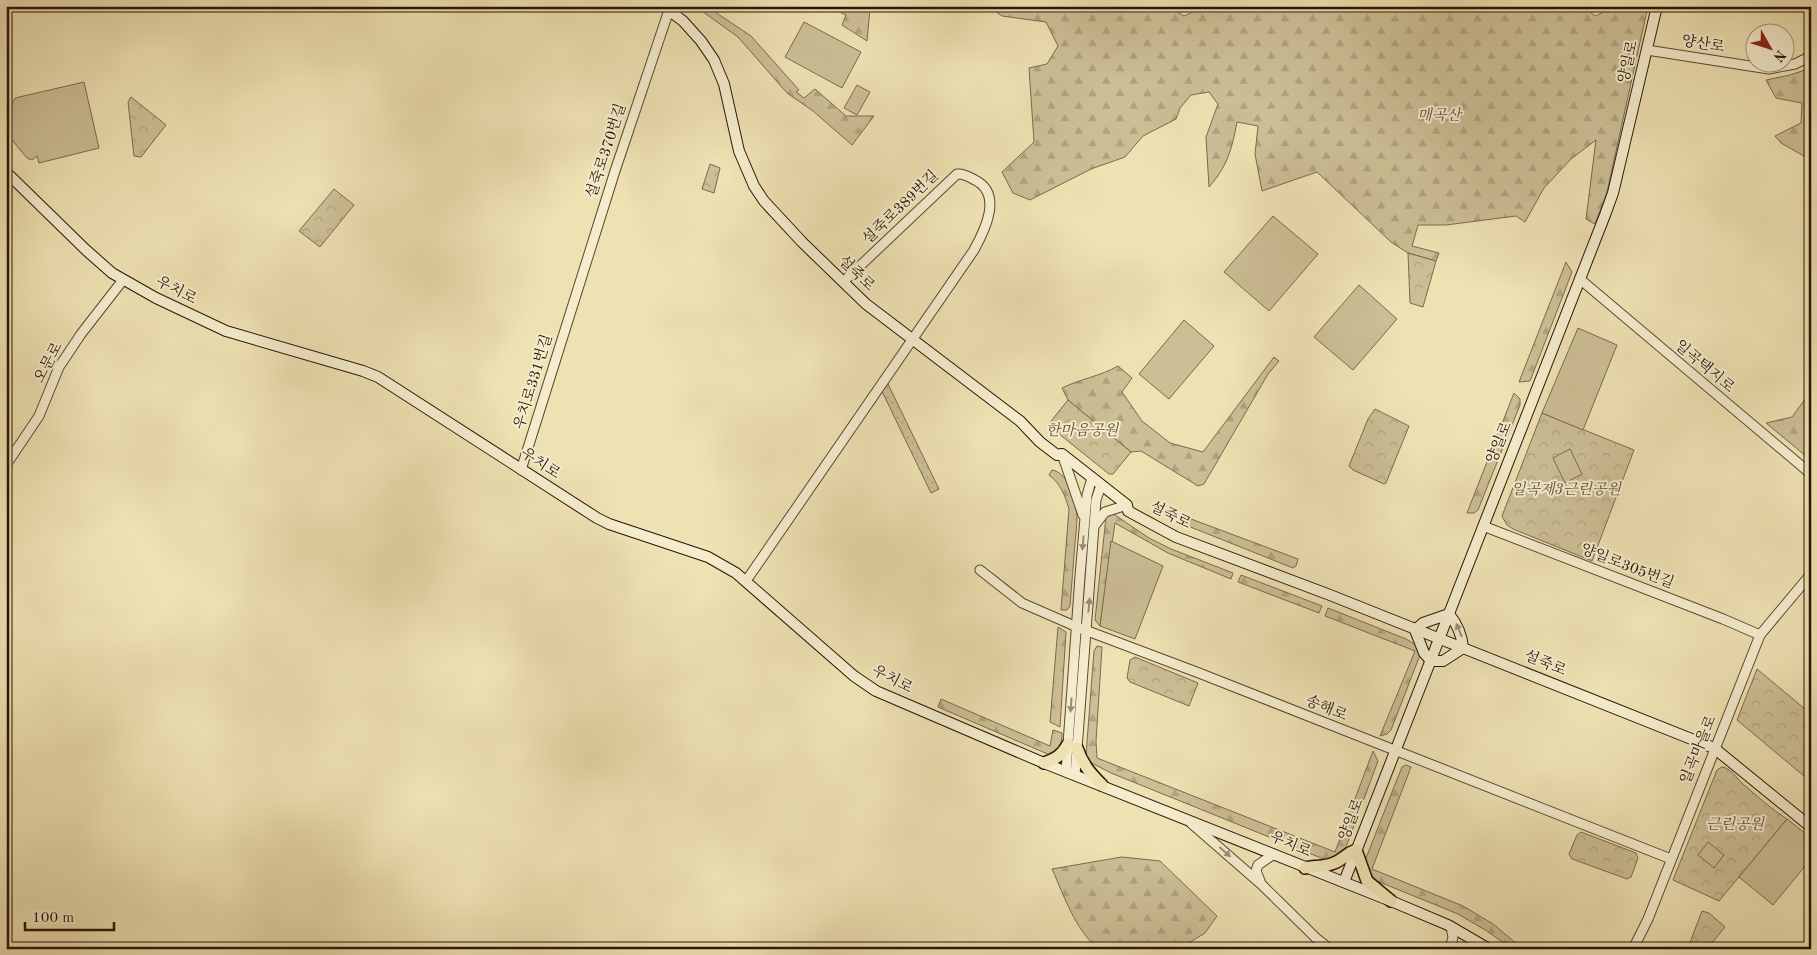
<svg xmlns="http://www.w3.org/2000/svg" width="1817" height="955" viewBox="0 0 1817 955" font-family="'Old Standard TT','Noto Serif KR',serif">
<defs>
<pattern id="forest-firs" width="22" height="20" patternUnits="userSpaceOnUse" patternTransform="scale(1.25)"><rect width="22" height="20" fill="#ccbe95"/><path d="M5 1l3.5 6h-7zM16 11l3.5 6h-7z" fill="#afa27f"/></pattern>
<pattern id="park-crowns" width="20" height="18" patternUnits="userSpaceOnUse" patternTransform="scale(1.25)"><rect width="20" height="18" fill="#ccbe95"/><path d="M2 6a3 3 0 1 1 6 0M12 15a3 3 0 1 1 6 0" fill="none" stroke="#afa27f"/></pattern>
<pattern id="garden-dots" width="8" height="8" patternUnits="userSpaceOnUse" patternTransform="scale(1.25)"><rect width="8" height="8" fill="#ccbe95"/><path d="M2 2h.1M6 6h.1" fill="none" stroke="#afa27f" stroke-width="1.8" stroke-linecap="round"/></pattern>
</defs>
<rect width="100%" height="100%" fill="#eee1b2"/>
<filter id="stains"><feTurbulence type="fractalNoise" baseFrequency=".004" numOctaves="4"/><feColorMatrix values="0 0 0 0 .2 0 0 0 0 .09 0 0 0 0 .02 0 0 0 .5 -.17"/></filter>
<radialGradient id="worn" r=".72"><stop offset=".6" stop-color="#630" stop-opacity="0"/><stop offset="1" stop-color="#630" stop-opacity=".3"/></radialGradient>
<g fill="url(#forest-firs)" stroke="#7a6a4e">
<polygon points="695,6 706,6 751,36 799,90 796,92 804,98 815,89 846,116 874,116 852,145 813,111 787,93 738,37"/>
<polygon points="863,6 870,9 867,41 842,25 846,15 828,7"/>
<path d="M987,6h181l16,10 22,-10h377l12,10 22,-10h31l-41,186 -12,32 -9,-5 10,-79 -25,19 -27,29 -19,34 -9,-6 -70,9h-28l-6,21 27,7 -3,8 -28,-8 -17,-11 -74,-70 -55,19 -7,-37 3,-28 -21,-4c-5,27 -10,45 -28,65l-3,-50 12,-33 -9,-12 -18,3 -11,13 -4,11 -33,17 -18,21 -34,12 -61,31 -17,-7 -11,-21 32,-30 -5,-74 18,-4 11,-18 -12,-24 -44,-6z"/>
<polygon points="1811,68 1811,160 1781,143 1775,136 1801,123 1802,103 1776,98 1766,80 1790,75"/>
<polygon points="1566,262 1572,272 1530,381 1519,382"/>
<path d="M1274,357l5,4 -11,13 -64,110 -6,2 -57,-35 -10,1 -63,-52 -6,-12c18,-9 39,-12 56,-22l14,12 -10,14 20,29 28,22 33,9z"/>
<polygon points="1811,391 1811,453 1807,457 1766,423 1792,417"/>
<polygon points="1514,393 1520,399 1520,405 1478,510 1474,513 1467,513"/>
<path d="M1052,470c17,3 24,31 25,46 0,9 -1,18 -2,27 -2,21 -3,42 -5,63l-3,4h-6l8,-101c-4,-14 -9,-26 -20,-34z"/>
<polygon points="1112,513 1149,538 1171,549 1233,573 1231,579 1168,553 1115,523 1100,626 1095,620 1106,517"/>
<polygon points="1191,519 1298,559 1296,566 1293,568 1188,526"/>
<polygon points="1241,575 1322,606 1319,613 1238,582"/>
<path d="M1328,608l78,31c7,4 13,7 14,16l-29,75 -4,4 -7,2 35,-85 -90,-35z"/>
<polygon points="1058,627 1066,632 1060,727 1050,722"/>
<polygon points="1097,646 1102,647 1096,741 1097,758 1335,852 1373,751 1378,761 1346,847 1333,858 1326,860 1111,773 1088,761 1086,755 1094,651"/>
<path d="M941,699l109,47 3,-16 9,3c0,12 -2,15 -12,22l-112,-48z"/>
<path d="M1406,765l5,2 -39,102 91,37 30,18 30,25h-11l-25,-18 -29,-17 -81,-33c-7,-7 -11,-13 -11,-23l36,-91z"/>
<path d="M1122,857l38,4 57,55 -12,17 -26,16h-81c-24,-22 -33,-51 -46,-80z"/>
</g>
<g fill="url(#park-crowns)" stroke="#7a6a4e">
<polygon points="131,97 166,125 141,157 134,156 128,102"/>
<polygon points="710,164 720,168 714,193 702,189"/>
<polygon points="334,189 354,205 320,247 299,231"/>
<polygon points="1408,253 1436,261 1423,307 1410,303"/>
<polygon points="1068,400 1131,452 1113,474 1109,474 1048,425"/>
<polygon points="1375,409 1409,426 1386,483 1384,484 1353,470 1349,466 1368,419"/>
<polygon points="1542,413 1634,450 1592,561 1513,529 1507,525 1502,516"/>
<polygon points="1135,657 1198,683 1189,706 1130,682 1127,678 1130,660"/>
<polygon points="1757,669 1811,714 1811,767 1804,776 1737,720"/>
<path d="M1722,767c9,1 14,11 21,17 14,12 28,25 44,35l-68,82 -46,-21 44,-110z"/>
<polygon points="1581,832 1636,853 1638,858 1631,877 1627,879 1572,859 1569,854 1577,835"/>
<polygon points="1702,911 1709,913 1725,927 1707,949 1693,949 1689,945"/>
</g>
<polygon fill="url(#garden-dots)" stroke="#7a6a4e" points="886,380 939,489 931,493 878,383"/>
<g fill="#ccbe95" stroke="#7a6a4e">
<polygon points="804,22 861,52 842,88 785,57"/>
<path d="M84,82l15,66 -60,15 -2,-7 -5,4 -5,-2c-20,-23 -27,-31 -12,-60z"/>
<polygon points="857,85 870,92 857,115 844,108"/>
<polygon points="1273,216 1318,254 1269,311 1224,272"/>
<polygon points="1359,285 1397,319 1353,370 1314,337"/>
<polygon points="1184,320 1214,346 1169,399 1139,374"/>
<polygon points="1578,328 1617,345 1583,430 1542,413"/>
<polygon points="1570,449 1582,474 1565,483 1553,458"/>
<polygon points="1111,541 1163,566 1135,639 1100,626"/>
<polygon points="1787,819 1811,838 1811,859 1773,905 1739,877"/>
<polygon points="1708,842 1724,855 1714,868 1698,855"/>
</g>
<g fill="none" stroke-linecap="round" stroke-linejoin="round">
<defs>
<g id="tertiary">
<polyline points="1647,50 1769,69 1795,64 1811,56"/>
<polyline points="1581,280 1811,474"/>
<polyline points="1062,454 1083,515"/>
<polyline points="6,465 39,416 59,367 81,334 123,280"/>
<polyline points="521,470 615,171 669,10"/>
<polyline points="1095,525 1105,512 1127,505"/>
<polyline points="1483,526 1723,619 1760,635"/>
<polyline points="980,570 1022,603 1077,627 1199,673 1671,859"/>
<path d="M746,581l228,-331c11,-20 29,-56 1,-70 -6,-3 -11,-7 -18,-6l-114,108"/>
<polyline points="1066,772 1080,576 1087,495 1092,478"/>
<polyline points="1075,775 1096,500 1101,485"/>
<polyline points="1191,823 1261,884 1316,938 1330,949"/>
<polyline points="1260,881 1256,871 1258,865 1274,854"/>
<polyline points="1450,949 1453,937 1451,927"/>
<polyline points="1633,949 1648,919 1760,635 1811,574"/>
</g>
<g id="secondary">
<polyline points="663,6 683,21 701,41 714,60 724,84 739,151 754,186 764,201 802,242 866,304 1020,421 1040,442 1057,455 1062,454 1127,505 1128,511 1176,537 1330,595 1714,748 1811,827"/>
<polyline points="6,172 86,250 112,273 156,298 226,331 363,371 378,377 597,518 609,524 708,557 736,573 854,676 876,691 1044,763 1391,901 1448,925 1489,949"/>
<path d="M1449,614c9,11 13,21 14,34"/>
<polyline points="1415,630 1423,623 1449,614"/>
<polyline points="1415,630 1424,653 1431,661"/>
<polyline points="1431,661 1443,661 1463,648"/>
<polyline points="1344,882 1605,215 1613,193 1657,6"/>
</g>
<g id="primary">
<path d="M1077,748c5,16 14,26 25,37"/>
<path d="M1044,763c12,-4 18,-8 24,-19"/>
<path d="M1305,868c9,-2 21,-1 29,-5 9,-3 11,-9 22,-13l11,31 24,20"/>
</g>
</defs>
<use href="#tertiary" stroke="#5a4831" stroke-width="11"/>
<use href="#secondary" stroke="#281506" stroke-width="12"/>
<use href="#primary" stroke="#281506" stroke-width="14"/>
<use href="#tertiary" stroke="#f4eccd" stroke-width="9"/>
<use href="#secondary" stroke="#f4eccd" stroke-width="10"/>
<use href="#primary" stroke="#eee1b2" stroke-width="11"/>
</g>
<defs><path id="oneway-solid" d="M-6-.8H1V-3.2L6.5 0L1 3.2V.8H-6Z" transform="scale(1.25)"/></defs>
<g fill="#988b73">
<use href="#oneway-solid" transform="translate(1083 543) rotate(95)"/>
<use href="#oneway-solid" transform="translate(1089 605) rotate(-85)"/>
<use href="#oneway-solid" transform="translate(1459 630) rotate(-113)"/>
<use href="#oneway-solid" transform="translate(1071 705) rotate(94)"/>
<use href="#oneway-solid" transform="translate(1225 852) rotate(41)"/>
</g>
<g text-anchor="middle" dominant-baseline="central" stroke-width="4" stroke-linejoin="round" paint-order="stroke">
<g font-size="15" fill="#281506" stroke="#f4eccd">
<text transform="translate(1703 45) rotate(9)">양산로</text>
<text transform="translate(1629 62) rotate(-77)">양일로</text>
<text transform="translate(607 151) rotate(-72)">설죽로370번길</text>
<text transform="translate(901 208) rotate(-44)">설죽로389번길</text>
<text transform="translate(856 274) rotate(44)">설죽로</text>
<text transform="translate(176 291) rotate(27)">우치로</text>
<text transform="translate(49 363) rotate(-62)">오문로</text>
<text transform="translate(1704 367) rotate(40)">일곡택지로</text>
<text transform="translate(534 382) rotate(-73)">우치로331번길</text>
<text transform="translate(1500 443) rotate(-68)">양일로</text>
<text transform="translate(540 464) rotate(33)">우치로</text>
<text transform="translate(1170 516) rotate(26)">설죽로</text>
<text transform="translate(1627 567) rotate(21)">양일로305번길</text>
<text transform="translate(1545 664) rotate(22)">설죽로</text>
<text transform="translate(892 680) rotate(27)">우치로</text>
<text transform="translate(1326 709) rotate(22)">송해로</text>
<text transform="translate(1699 750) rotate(-68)">일곡마을로</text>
<text transform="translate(1352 820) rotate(-69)">양일로</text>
<text transform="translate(1290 845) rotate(23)">우치로</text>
</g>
<g font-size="15" font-style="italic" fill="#615038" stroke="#f4eccd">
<text x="1439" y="116">매곡산</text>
<text x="1082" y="431">한마음공원</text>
<text x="1566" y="490">일곡제3근린공원</text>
<text x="1735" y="825">근린공원</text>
</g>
</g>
<rect width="1817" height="955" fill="none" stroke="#eee1b2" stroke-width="25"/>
<rect x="8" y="8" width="1802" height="940" fill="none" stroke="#281506" stroke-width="2.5"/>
<rect x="12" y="12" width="1792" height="930" fill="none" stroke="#281506"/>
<g transform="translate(1770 48) rotate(129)"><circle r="24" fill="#f4eccd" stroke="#a2967d"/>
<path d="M0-4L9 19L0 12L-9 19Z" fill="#8f2418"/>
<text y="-8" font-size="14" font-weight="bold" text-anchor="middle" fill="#281506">N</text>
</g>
<path d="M25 922v8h89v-8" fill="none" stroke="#281506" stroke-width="2.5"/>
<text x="32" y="922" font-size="15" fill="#281506" stroke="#f4eccd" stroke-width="4" paint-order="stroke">100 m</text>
<rect width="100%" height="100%" filter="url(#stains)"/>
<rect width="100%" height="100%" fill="url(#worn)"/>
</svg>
